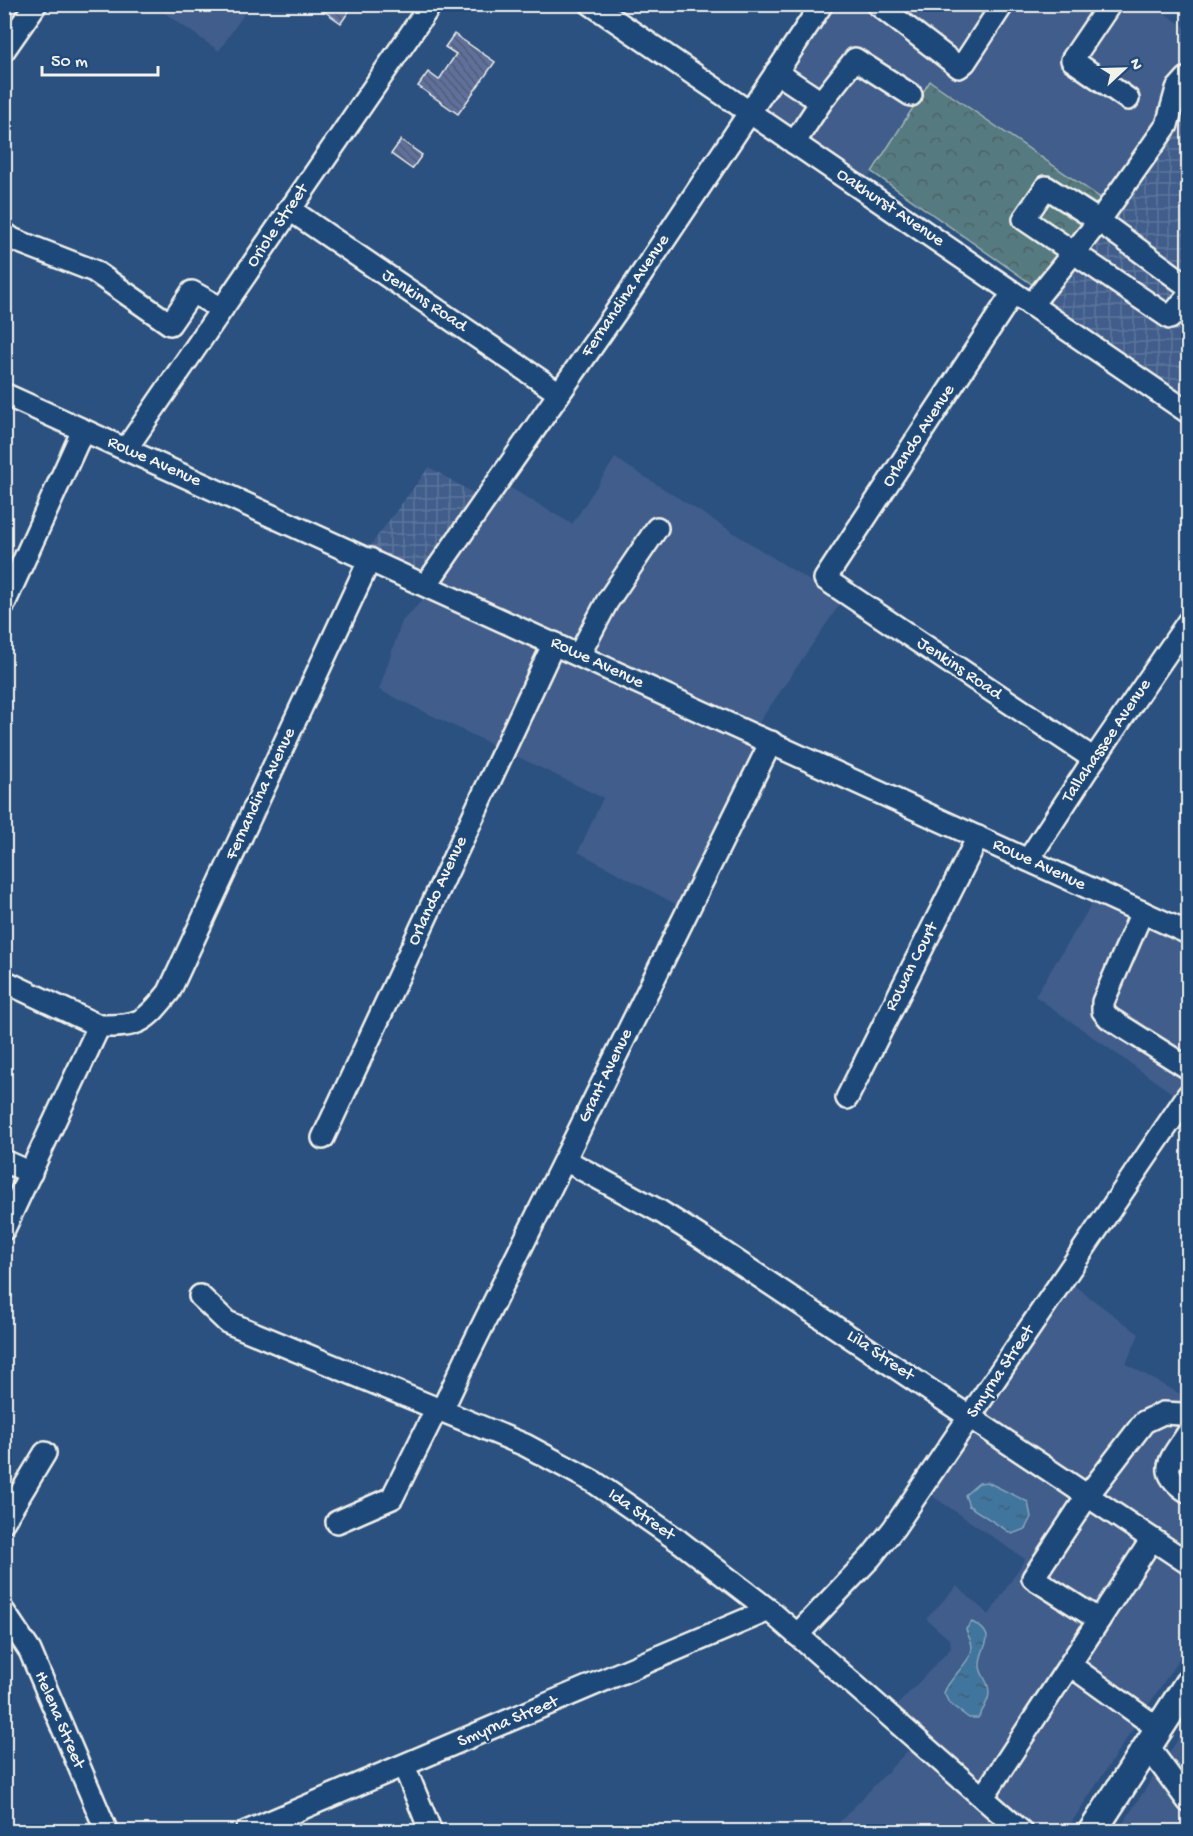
<svg xmlns="http://www.w3.org/2000/svg" width="1193" height="1836" viewBox="0 0 1193 1836" font-family="'Gochi Hand',sans-serif">
<defs>
<pattern id="industrial-grid" width="8" height="8" patternUnits="userSpaceOnUse" patternTransform="scale(1.5)"><rect width="8" height="8" fill="#3f5d8b"/><path d="M0 4h8M4 0v8" fill="none" stroke="#5b759b"/></pattern>
<pattern id="forest-crowns" width="20" height="18" patternUnits="userSpaceOnUse" patternTransform="scale(1.5)"><rect width="20" height="18" fill="#557a80"/><path d="M2 6a3 3 0 1 1 6 0M12 15a3 3 0 1 1 6 0" fill="none" stroke="#4f6163"/></pattern>
<pattern id="water-ripples" width="26" height="14" patternUnits="userSpaceOnUse" patternTransform="scale(1.5)"><rect width="26" height="14" fill="#40749d"/><path d="M2 4q2-2 4 0t4 0M15 11q2-2 4 0t4 0" fill="none" stroke="#445e72"/></pattern>
<pattern id="building-back-hatch" width="6" height="6" patternUnits="userSpaceOnUse" patternTransform="scale(1.5)"><rect width="6" height="6" fill="#5f709d"/><path d="M-1 5l2 2M0 0l6 6M5-1l2 2" fill="none" stroke="#545c72"/></pattern>
</defs>
<rect width="100%" height="100%" fill="#2b5180"/>
<filter id="ink" filterUnits="userSpaceOnUse"><feTurbulence type="fractalNoise" baseFrequency=".0167" numOctaves="2"/><feDisplacementMap in="SourceGraphic" scale="12" xChannelSelector="R" yChannelSelector="G"/><feConvolveMatrix kernelMatrix="1 2 1 2 8 2 1 2 1" color-interpolation-filters="sRGB"/></filter>
<g filter="url(#ink)">
<g fill="#3f5d8b">
<polygon points="153,5 250,5 219,51"/>
<polygon points="812,5 1152,5 1188,29 1188,77 1105,201 930,81 857,196 739,115"/>
<polygon points="1188,371 1188,419 1166,403"/>
<polygon points="615,458 842,601 756,727 769,734 681,907 578,852 603,798 379,690 402,621 441,581 504,484 572,524"/>
<polygon points="1103,886 1188,926 1188,1079 1176,1096 1035,996"/>
<polygon points="1068,1281 1139,1334 1126,1364 1184,1396 1188,1390 1188,1645 1066,1831 830,1832 913,1745 884,1719 951,1648 950,1640 926,1619 957,1586 989,1615 1025,1559 928,1493"/>
<polygon points="1188,1724 1188,1831 1118,1831"/>
</g>
<g fill="url(#industrial-grid)">
<polygon points="5,5 26,5 5,33"/>
<polygon points="1188,77 1188,371 1166,403 1030,311"/>
<polygon points="429,467 491,504 441,581 367,550"/>
</g>
<polygon fill="url(#forest-crowns)" stroke="#a4b6b4" stroke-width="1.5" points="930,81 1105,201 1043,292 872,172"/>
<g fill="url(#water-ripples)" stroke="#88a6bb" stroke-width="1.5">
<polygon points="987,1482 1028,1502 1031,1517 1025,1529 1012,1534 969,1506 965,1495 979,1483"/>
<path d="M972,1622c29,15 7,23 8,44 0,5 3,9 5,13 9,16 1,25 -7,39h-9l-20,-15 -5,-10c5,-16 28,-31 28,-46 0,-6 -5,-12 -6,-18z"/>
</g>
<g fill="url(#building-back-hatch)" stroke="#f4f1e8" stroke-width="1.5">
<polygon points="314,4 354,4 341,23"/>
<polygon points="454,34 495,62 458,114 418,86 428,72 439,80 456,54 445,47"/>
<polygon points="401,140 422,155 412,169 391,154"/>
</g>
<g fill="none" stroke-linecap="round" stroke-linejoin="round">
<defs>
<g id="minor">
<polyline points="591,4 1188,412"/>
<polyline points="877,4 959,67 965,62 1003,4"/>
<polyline points="1110,4 1072,60 1128,99"/>
<polyline points="4,50 36,4"/>
<polyline points="776,72 821,102"/>
<polyline points="794,143 821,102 855,59 911,95"/>
<polyline points="289,209 559,393"/>
<polyline points="4,233 12,239 94,271 170,324 192,292 222,309"/>
<polyline points="1188,286 1099,221 1046,187 1024,219 1170,318 1188,296"/>
<polyline points="1013,293 825,579 1094,759"/>
<polyline points="1031,305 1099,221 1167,125 1177,89 1186,79 1188,78"/>
<polyline points="4,394 1188,933"/>
<polyline points="126,449 431,4"/>
<polyline points="426,585 625,299 822,4"/>
<polyline points="4,604 83,430"/>
<polyline points="579,655 607,602 657,528"/>
<polyline points="1028,860 1094,759 1188,622"/>
<polyline points="1142,912 1103,1002 1103,1011 1109,1018 1188,1068"/>
<path d="M4,981l95,45c40,1 46,-4 70,-34l201,-433"/>
<polyline points="847,1098 978,837"/>
<polyline points="323,1138 554,643"/>
<polyline points="565,1160 661,1212 702,1238 1188,1563"/>
<polyline points="4,1161 31,1173"/>
<polyline points="4,1229 99,1026"/>
<polyline points="200,1296 227,1322 525,1445 594,1482 679,1541 769,1610 1022,1832"/>
<polyline points="442,1410 467,1357 771,742"/>
<path d="M1188,1433c-17,27 -33,38 0,59"/>
<polyline points="4,1521 45,1453"/>
<polyline points="337,1522 392,1498 437,1408"/>
<polyline points="4,1612 30,1651 107,1832"/>
<polyline points="1099,1620 1152,1539"/>
<polyline points="797,1635 871,1557 894,1528 1188,1095"/>
<polyline points="1070,1665 1159,1729"/>
<polyline points="1148,1747 1188,1801"/>
<polyline points="404,1766 431,1832"/>
<polyline points="983,1797 1099,1620 1033,1578 1088,1495 1144,1422 1163,1413 1182,1414 1188,1418"/>
<polyline points="246,1832 769,1610"/>
</g>
<polyline id="major" points="1092,1832 1188,1684"/>
</defs>
<use href="#minor" stroke="#f4f1e8" stroke-width="26"/>
<use href="#major" stroke="#f4f1e8" stroke-width="32"/>
<use href="#minor" stroke="#1f4a7a" stroke-width="21"/>
<use href="#major" stroke="#1f4a7a" stroke-width="27"/>
</g>
</g>
<g text-anchor="middle" dominant-baseline="central" stroke-width="4.5" stroke-linejoin="round" paint-order="stroke">
<g font-size="18" fill="#f4f1e8" stroke="#1f4a7a">
<text transform="translate(890 208) rotate(34)">Oakhurst Avenue</text>
<text transform="translate(278 226) rotate(-56)">Oriole Street</text>
<text transform="translate(626 296) rotate(-56)">Fernandina Avenue</text>
<text transform="translate(424 301) rotate(34)">Jenkins Road</text>
<text transform="translate(919 436) rotate(-57)">Orlando Avenue</text>
<text transform="translate(154 462) rotate(24)">Rowe Avenue</text>
<text transform="translate(597 663) rotate(25)">Rowe Avenue</text>
<text transform="translate(959 669) rotate(34)">Jenkins Road</text>
<text transform="translate(1107 741) rotate(-56)">Tallahassee Avenue</text>
<text transform="translate(261 794) rotate(-65)">Fernandina Avenue</text>
<text transform="translate(1039 865) rotate(25)">Rowe Avenue</text>
<text transform="translate(438 891) rotate(-65)">Orlando Avenue</text>
<text transform="translate(912 967) rotate(-63)">Rowan Court</text>
<text transform="translate(606 1076) rotate(-64)">Grant Avenue</text>
<text transform="translate(880 1356) rotate(34)">Lila Street</text>
<text transform="translate(1001 1372) rotate(-56)">Smyrna Street</text>
<text transform="translate(641 1515) rotate(35)">Ida Street</text>
<text transform="translate(59 1720) rotate(67)">Helena Street</text>
<text transform="translate(508 1722) rotate(-23)">Smyrna Street</text>
</g>
</g>
<rect width="1193" height="1836" fill="none" stroke="#1f4a7a" stroke-width="24"/>
<rect x="12" y="12" width="1169" height="1812" fill="none" stroke="#f4f1e8" stroke-width="2" filter="url(#ink)"/>
<g transform="translate(1124 69) rotate(68)" stroke="#1f4a7a" stroke-width="4.5" paint-order="stroke">
<path d="M0-4.5L10 22L0 15L-10 22Z" fill="#f4f1e8"/>
<text y="-9" font-size="16" font-weight="bold" text-anchor="middle" fill="#f4f1e8">N</text>
</g>
<path d="M42 66v9h116v-9" fill="none" stroke="#f4f1e8" stroke-width="3"/>
<text x="51" y="66" font-size="18" fill="#f4f1e8" stroke="#1f4a7a" stroke-width="4.5" paint-order="stroke">50 m</text>
</svg>
